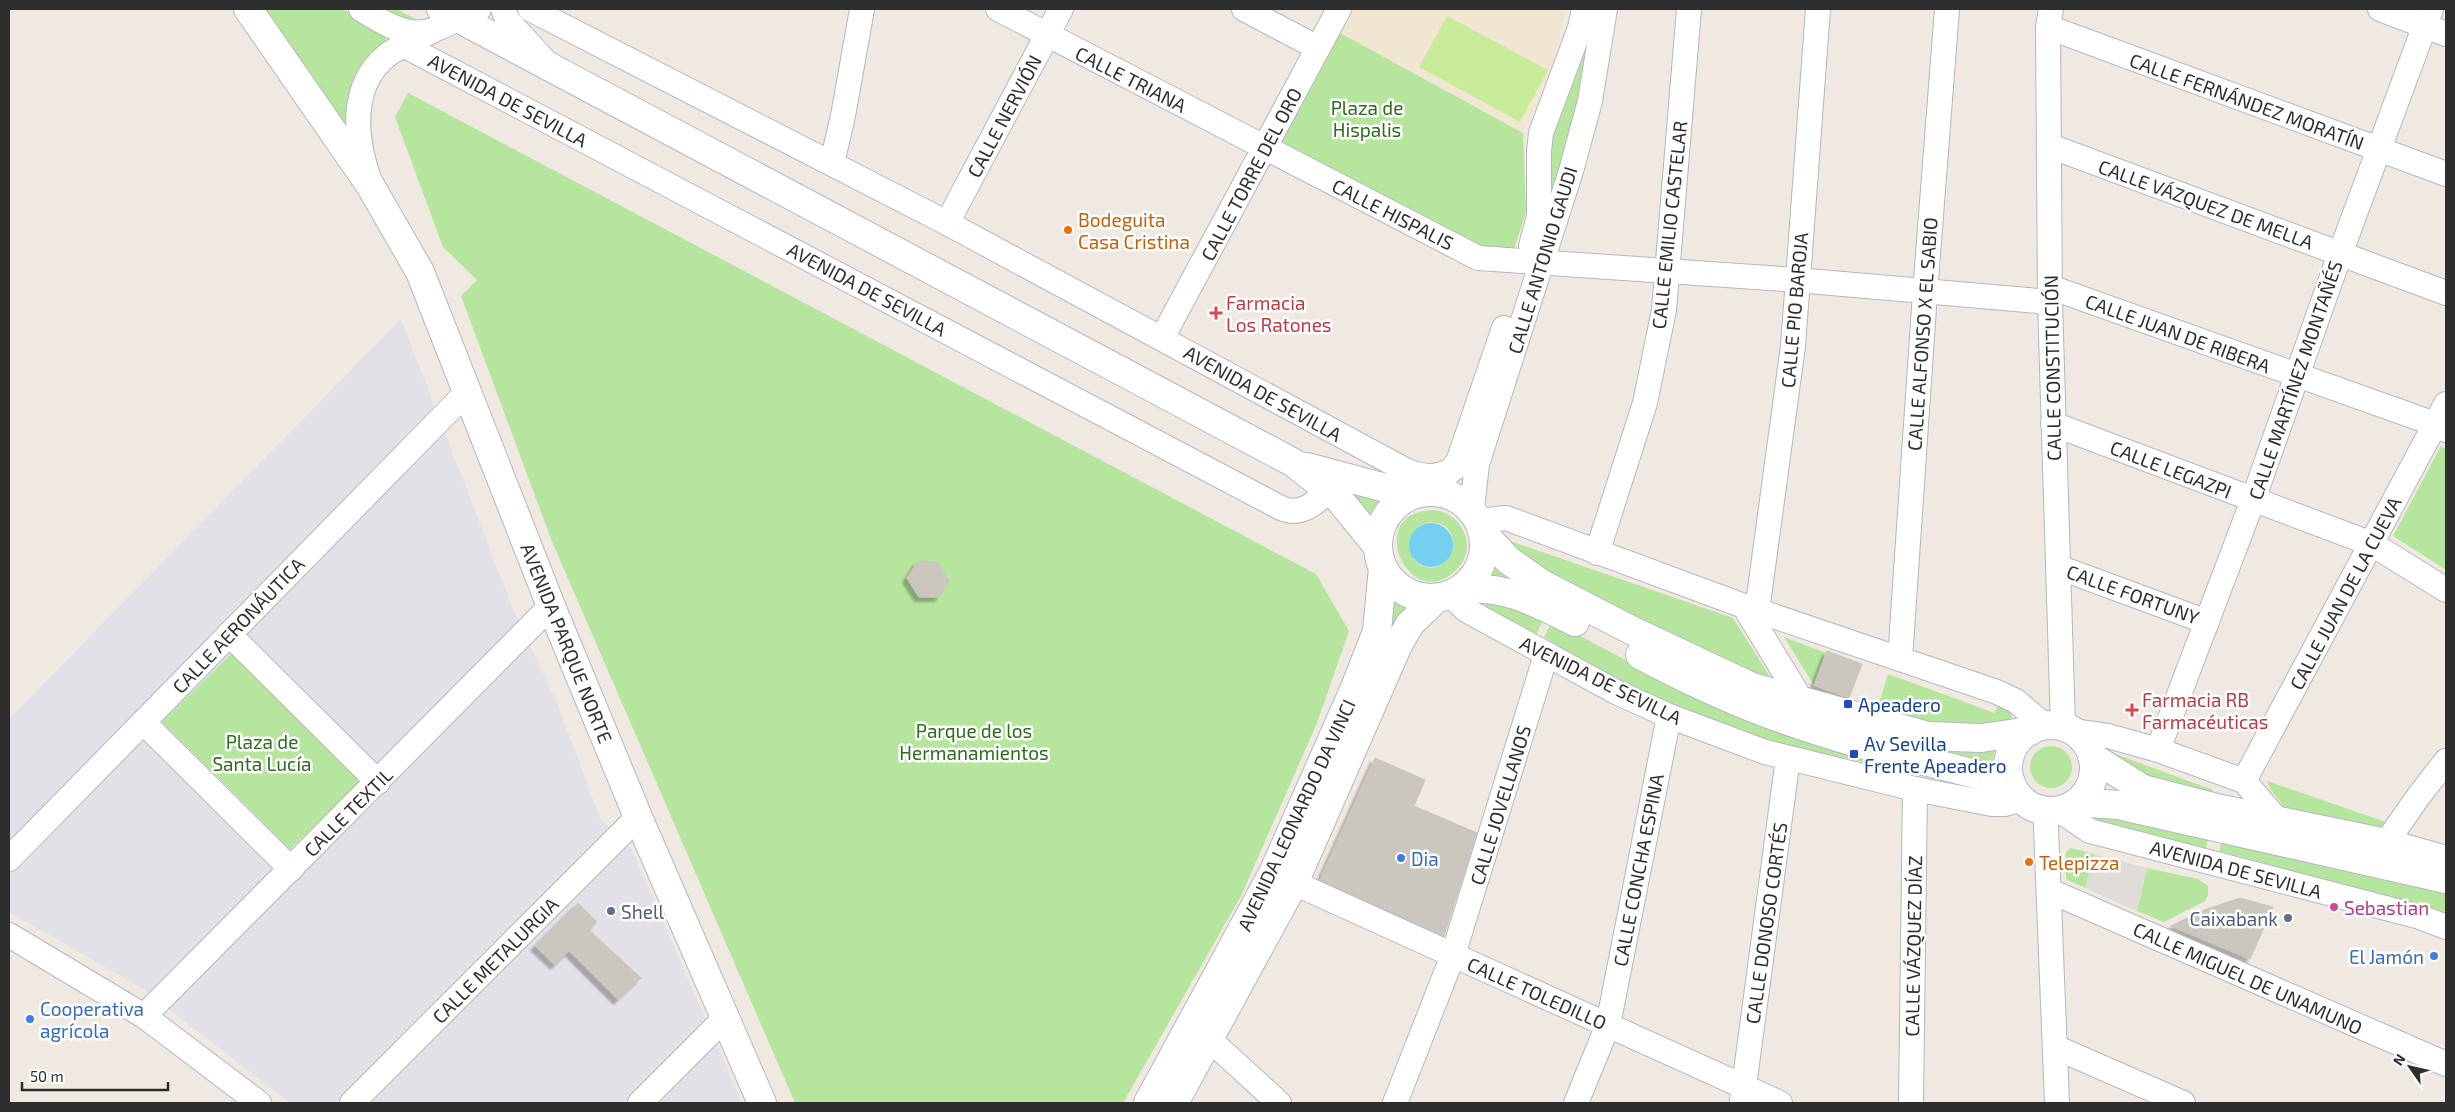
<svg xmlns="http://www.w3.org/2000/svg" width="2455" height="1112" viewBox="0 0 2455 1112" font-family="'Exo 2',sans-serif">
<defs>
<filter id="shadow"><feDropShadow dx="-4.5" dy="4.5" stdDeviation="1" flood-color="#0004"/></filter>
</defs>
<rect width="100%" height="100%" fill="#efe9e1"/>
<polygon fill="#e3e1e8" points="401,319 513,609 557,703 600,818 630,846 742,1103 290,1103 140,987 9,912 9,719"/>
<polygon fill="#f0e6d1" points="1353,9 1565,9 1557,52 1549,82 1523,133 1340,33"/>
<g fill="#b6e59e" fill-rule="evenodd">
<polygon points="262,9 343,9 385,36 386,40 349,135"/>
<polygon points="377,9 397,9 417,20 406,21"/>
<polygon points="1591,9 1581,109 1552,213 1549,140"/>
<polygon points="1340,33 1523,133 1526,212 1514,249 1477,245 1279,143"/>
<polygon points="408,93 1316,574 1349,631 1317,723 1241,896 1123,1103 795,1103 551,539 461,296 477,280 443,247 395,117"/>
<polygon points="2441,446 2446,449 2446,570 2393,536"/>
<polygon points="1343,489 1391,497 1382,505 1374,521"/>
<path d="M1435,510c27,4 43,36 23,58 -47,51 -98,-58 -23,-58zM1430,522c44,2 17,69 -17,37l-1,-25 7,-8z"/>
<polygon points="1510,541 1733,618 1774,683 1561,584 1523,557"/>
<polygon points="1493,558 1528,583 1483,580 1490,570"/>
<polygon points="1388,589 1398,597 1415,604 1382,651"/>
<polygon points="1489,599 1545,616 1536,635 1484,609"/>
<path d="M1552,621l85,45 229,89 -2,7c-27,-6 -54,-11 -81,-18 -80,-20 -170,-62 -239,-107z"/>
<polygon points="1784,637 1826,653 1814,685"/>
<polygon points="232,653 362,781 290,849 162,722"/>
<polygon points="1888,674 1995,713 1998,704 2010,709 2012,719 2007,724 1952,729 1884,713 1879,704"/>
<polygon points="1877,734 1995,747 1992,766"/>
<circle cx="2051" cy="767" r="21"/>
<polygon points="2110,752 2213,790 2212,797 2143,776"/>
<polygon points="1871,757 1993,787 1991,793 1869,763"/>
<polygon points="2267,781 2389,823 2384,829 2289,813 2271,790"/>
<polygon points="2089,813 2209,835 2205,851 2088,817"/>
<polygon points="2223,836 2446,889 2446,912 2219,851"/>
<polygon points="2071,848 2094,854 2085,888 2066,879 2066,852"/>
<polygon points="2147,868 2198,879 2208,886 2208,895 2205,901 2164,922 2137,911"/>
</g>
<polygon fill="#c9ec9a" points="1447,16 1548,70 1520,122 1419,67"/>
<polygon fill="#dfdcd8" points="2094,854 2147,868 2137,911 2085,888"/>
<circle fill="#75cff0" cx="1431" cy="545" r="22"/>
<g fill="#cbc7bf" stroke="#cbc5ba" filter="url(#shadow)">
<polygon points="918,561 938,562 949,581 939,597 919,597 907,578"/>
<polygon points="1827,651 1862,664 1849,698 1814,685"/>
<polygon points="1375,758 1425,780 1414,806 1477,833 1444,936 1320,880"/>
<polygon points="2240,898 2273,907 2250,959 2171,926 2204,910"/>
<polygon points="578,903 597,922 589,930 641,978 618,1000 569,951 555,965 535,946"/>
</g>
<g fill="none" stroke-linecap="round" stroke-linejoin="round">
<defs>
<g id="minor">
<path d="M361,9c20,13 47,30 72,21 16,-5 30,-15 46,-21"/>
<polyline points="503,9 508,21 543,59"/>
<path d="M530,9l417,214 460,248c18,7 31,7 48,-3"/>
<polyline points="998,9 1478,258 1797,280 2050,302"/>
<polyline points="1244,9 1318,48"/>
<polyline points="2051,9 2048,27 2050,302 2063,727"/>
<polyline points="2380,9 2446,34"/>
<polyline points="2048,27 2446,174"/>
<path d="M403,45l878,463c19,9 35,-5 48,-18"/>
<polyline points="2050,146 2446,293"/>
<polyline points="832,163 843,116 862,9"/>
<path d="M368,176c-13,-39 -18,-89 17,-119 13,-11 31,-18 47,-26"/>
<polyline points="947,223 1061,9"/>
<polyline points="1531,246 1539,216 1539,151 1541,133 1580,28 1584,9"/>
<polyline points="2050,287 2435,424 2446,430"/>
<polyline points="1162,338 1339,9"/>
<polyline points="2053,424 2372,544 2446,590"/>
<polyline points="1444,478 1458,462 1504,328"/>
<polyline points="1472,509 1477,464 1571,171 1590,101 1605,9"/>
<polyline points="1479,521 1506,518 1744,606 1997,692 2016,701 2045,726"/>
<polyline points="1597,553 1645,403 1664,310 1689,9"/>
<polyline points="2058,567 2207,622"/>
<polyline points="1451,595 1466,610 1616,692 1669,716 1765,752 1915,789 1992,804 2005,804 2022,799"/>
<polyline points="1744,606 1803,703"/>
<polyline points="1757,611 1793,346 1818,9"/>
<polyline points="229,634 378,782"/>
<polyline points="1900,659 1925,293 1947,9"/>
<polyline points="143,722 291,869"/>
<polyline points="2072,731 2108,736 2158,750 2244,781 2278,821"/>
<polyline points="2158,750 2253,500 2340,254 2431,9"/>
<polyline points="2244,781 2446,404"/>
<polyline points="2039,809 2046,819 2046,828 2057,1103"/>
<polyline points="2059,810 2090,831 2420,917 2446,927"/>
<polyline points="2374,854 2381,850 2418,797 2446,761"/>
<polyline points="9,859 467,392"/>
<polyline points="1294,883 1780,1103"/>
<polyline points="2050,891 2446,1064"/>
<polyline points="9,935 144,1016 259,1103"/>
<polyline points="144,1016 551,606"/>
<polyline points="1210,1040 1279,1103"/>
<polyline points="2055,1047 2183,1103"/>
<polyline points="1742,1101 1788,758"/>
<polyline points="352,1103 638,817"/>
<polyline points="640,1103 725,1018"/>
<polyline points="1395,1103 1453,955 1546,655"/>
<polyline points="1576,1103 1608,1025 1669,716"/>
<polyline points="1911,1103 1915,789"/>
</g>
<g id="tertiary">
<polyline points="248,9 370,185 420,272 551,606 638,817 762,1103"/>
<polyline points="1148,1103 1273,873 1354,690 1377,631 1383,568"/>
<polyline points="1174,1103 1294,883 1398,645 1410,624 1437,598"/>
</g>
<g id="secondary">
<polyline points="441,9 1294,463 1338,498 1378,547"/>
<polyline points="1307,467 1412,495"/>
<circle cx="1431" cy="545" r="53"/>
<polyline points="1484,534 1508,560 1542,584 1631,630 1752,687 1928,736 1981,738 2030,731"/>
<path d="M1461,590c41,-7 78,14 114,32"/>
<path d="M1640,655c37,19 74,38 113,53 83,33 172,53 258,75"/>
<circle cx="2051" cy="768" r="43"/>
<polyline points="2092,757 2143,789 2221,809 2386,843 2446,860"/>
<polyline points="2077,802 2118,805 2446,879"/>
</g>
</defs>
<use href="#minor" stroke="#b4b7c1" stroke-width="26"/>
<use href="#tertiary" stroke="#b4b7c1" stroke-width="30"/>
<use href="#secondary" stroke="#b4b7c1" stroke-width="30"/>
<use href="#minor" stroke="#fff" stroke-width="24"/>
<use href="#tertiary" stroke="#fff" stroke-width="28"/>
<use href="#secondary" stroke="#fff" stroke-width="28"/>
</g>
<g fill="#e8710a" stroke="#fff" stroke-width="2">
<circle cx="1068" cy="230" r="5"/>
<circle cx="2029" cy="862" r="5"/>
</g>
<g fill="#e0444e" stroke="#fff" stroke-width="2">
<path d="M1213.5 305.5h5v5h5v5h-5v5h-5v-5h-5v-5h5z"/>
<path d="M2129.5 702.5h5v5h5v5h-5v5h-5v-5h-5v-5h5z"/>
</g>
<g fill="#1a4fb4" stroke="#fff" stroke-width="2">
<rect x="1843" y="699" width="10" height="10" rx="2.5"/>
<rect x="1849" y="749" width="10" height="10" rx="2.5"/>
</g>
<g fill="#3f7fe0" stroke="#fff" stroke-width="2">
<circle cx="1401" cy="858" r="5"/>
<circle cx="2434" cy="956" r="5"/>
<circle cx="30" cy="1019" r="5"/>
</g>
<circle fill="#d1479c" stroke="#fff" stroke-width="2" cx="2334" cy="907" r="5"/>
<g fill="#5c6f8a" stroke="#fff" stroke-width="2">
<circle cx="611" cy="911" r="5"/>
<circle cx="2288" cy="918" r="5"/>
</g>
<g text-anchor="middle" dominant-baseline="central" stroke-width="5" stroke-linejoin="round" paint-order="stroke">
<g font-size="19" fill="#2e2e2e" stroke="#fff">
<text transform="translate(1131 79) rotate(27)">CALLE TRIANA</text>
<text transform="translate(508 100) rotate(28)">AVENIDA DE SEVILLA</text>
<text transform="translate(2247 101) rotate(20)">CALLE FERNÁNDEZ MORATÍN</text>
<text transform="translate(1004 116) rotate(-62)">CALLE NERVIÓN</text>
<text transform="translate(1251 174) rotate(-62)">CALLE TORRE DEL ORO</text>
<text transform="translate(2206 204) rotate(20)">CALLE VÁZQUEZ DE MELLA</text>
<text transform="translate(1393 214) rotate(27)">CALLE HISPALIS</text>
<text transform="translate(1669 225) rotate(-84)">CALLE EMILIO CASTELAR</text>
<text transform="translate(1542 260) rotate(-73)">CALLE ANTONIO GAUDI</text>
<text transform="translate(867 289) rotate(28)">AVENIDA DE SEVILLA</text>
<text transform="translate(1794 310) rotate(-85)">CALLE PIO BAROJA</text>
<text transform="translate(2178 333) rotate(20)">CALLE JUAN DE RIBERA</text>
<text transform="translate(1922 334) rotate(-86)">CALLE ALFONSO X EL SABIO</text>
<text transform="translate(2052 368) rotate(-91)">CALLE CONSTITUCIÓN</text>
<text transform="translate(2295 380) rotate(-71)">CALLE MARTÍNEZ MONTAÑÉS</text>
<text transform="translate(1263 393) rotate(29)">AVENIDA DE SEVILLA</text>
<text transform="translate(2171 469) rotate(21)">CALLE LEGAZPI</text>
<text transform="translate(2345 593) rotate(-62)">CALLE JUAN DE LA CUEVA</text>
<text transform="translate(2133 594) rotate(20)">CALLE FORTUNY</text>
<text transform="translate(238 625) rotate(-46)">CALLE AERONÁUTICA</text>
<text transform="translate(567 643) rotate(68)">AVENIDA PARQUE NORTE</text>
<text transform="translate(1601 680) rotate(26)">AVENIDA DE SEVILLA</text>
<text transform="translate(1500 805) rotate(-73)">CALLE JOVELLANOS</text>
<text transform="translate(348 812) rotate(-45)">CALLE TEXTIL</text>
<text transform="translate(1296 815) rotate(-65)">AVENIDA LEONARDO DA VINCI</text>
<text transform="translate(2236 869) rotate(15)">AVENIDA DE SEVILLA</text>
<text transform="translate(1638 870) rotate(-79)">CALLE CONCHA ESPINA</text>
<text transform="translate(1766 923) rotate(-82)">CALLE DONOSO CORTÉS</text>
<text transform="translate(1913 946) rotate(-89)">CALLE VÁZQUEZ DÍAZ</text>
<text transform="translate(495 960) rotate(-45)">CALLE METALURGIA</text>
<text transform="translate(2248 978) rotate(24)">CALLE MIGUEL DE UNAMUNO</text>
<text transform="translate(1537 993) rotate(24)">CALLE TOLEDILLO</text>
</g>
<g font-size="19" fill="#2c6e1b" stroke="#fff">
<text x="1367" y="107">Plaza de<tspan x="1367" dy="22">Hispalis</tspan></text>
<text x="974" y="730">Parque de los<tspan x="974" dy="22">Hermanamientos</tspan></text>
<text x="262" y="741">Plaza de<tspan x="262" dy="22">Santa Lucía</tspan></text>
</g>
<g font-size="19" fill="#c56008" stroke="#fff" text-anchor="start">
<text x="1078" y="219">Bodeguita<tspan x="1078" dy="22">Casa Cristina</tspan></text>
<text x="2039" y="862">Telepizza</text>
</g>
<g font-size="19" fill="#be3a42" stroke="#fff" text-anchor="start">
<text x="1226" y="302">Farmacia<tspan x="1226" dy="22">Los Ratones</tspan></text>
<text x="2142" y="699">Farmacia RB<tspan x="2142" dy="22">Farmacéuticas</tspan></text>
</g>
<g font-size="19" fill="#164399" stroke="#fff" text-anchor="start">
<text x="1858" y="704">Apeadero</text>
<text x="1864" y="743">Av Sevilla<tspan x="1864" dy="22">Frente Apeadero</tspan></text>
</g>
<g font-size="19" fill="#366cbe" stroke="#fff" text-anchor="start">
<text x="1411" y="858">Dia</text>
<text x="2424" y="956" text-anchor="end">El Jamón</text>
<text x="40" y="1008">Cooperativa<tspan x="40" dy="22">agrícola</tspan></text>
</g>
<g font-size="19" fill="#b23c85" stroke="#fff" text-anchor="start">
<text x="2344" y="907">Sebastian</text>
</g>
<g font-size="19" fill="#4e5e75" stroke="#fff" text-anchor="start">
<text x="621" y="911">Shell</text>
<text x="2278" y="918" text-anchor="end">Caixabank</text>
</g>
</g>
<rect width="2455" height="1112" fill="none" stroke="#2e2e2e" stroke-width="20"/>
<g transform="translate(2410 1067) rotate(304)" stroke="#ffffff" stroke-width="4" paint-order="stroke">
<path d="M0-4L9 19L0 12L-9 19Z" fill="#2e2e2e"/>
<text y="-8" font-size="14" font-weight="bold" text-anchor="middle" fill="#2e2e2e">N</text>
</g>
<path d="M22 1082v8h146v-8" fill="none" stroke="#2e2e2e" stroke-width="2.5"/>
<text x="30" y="1082" font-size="15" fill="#2e2e2e" stroke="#ffffff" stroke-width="4" paint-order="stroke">50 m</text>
</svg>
